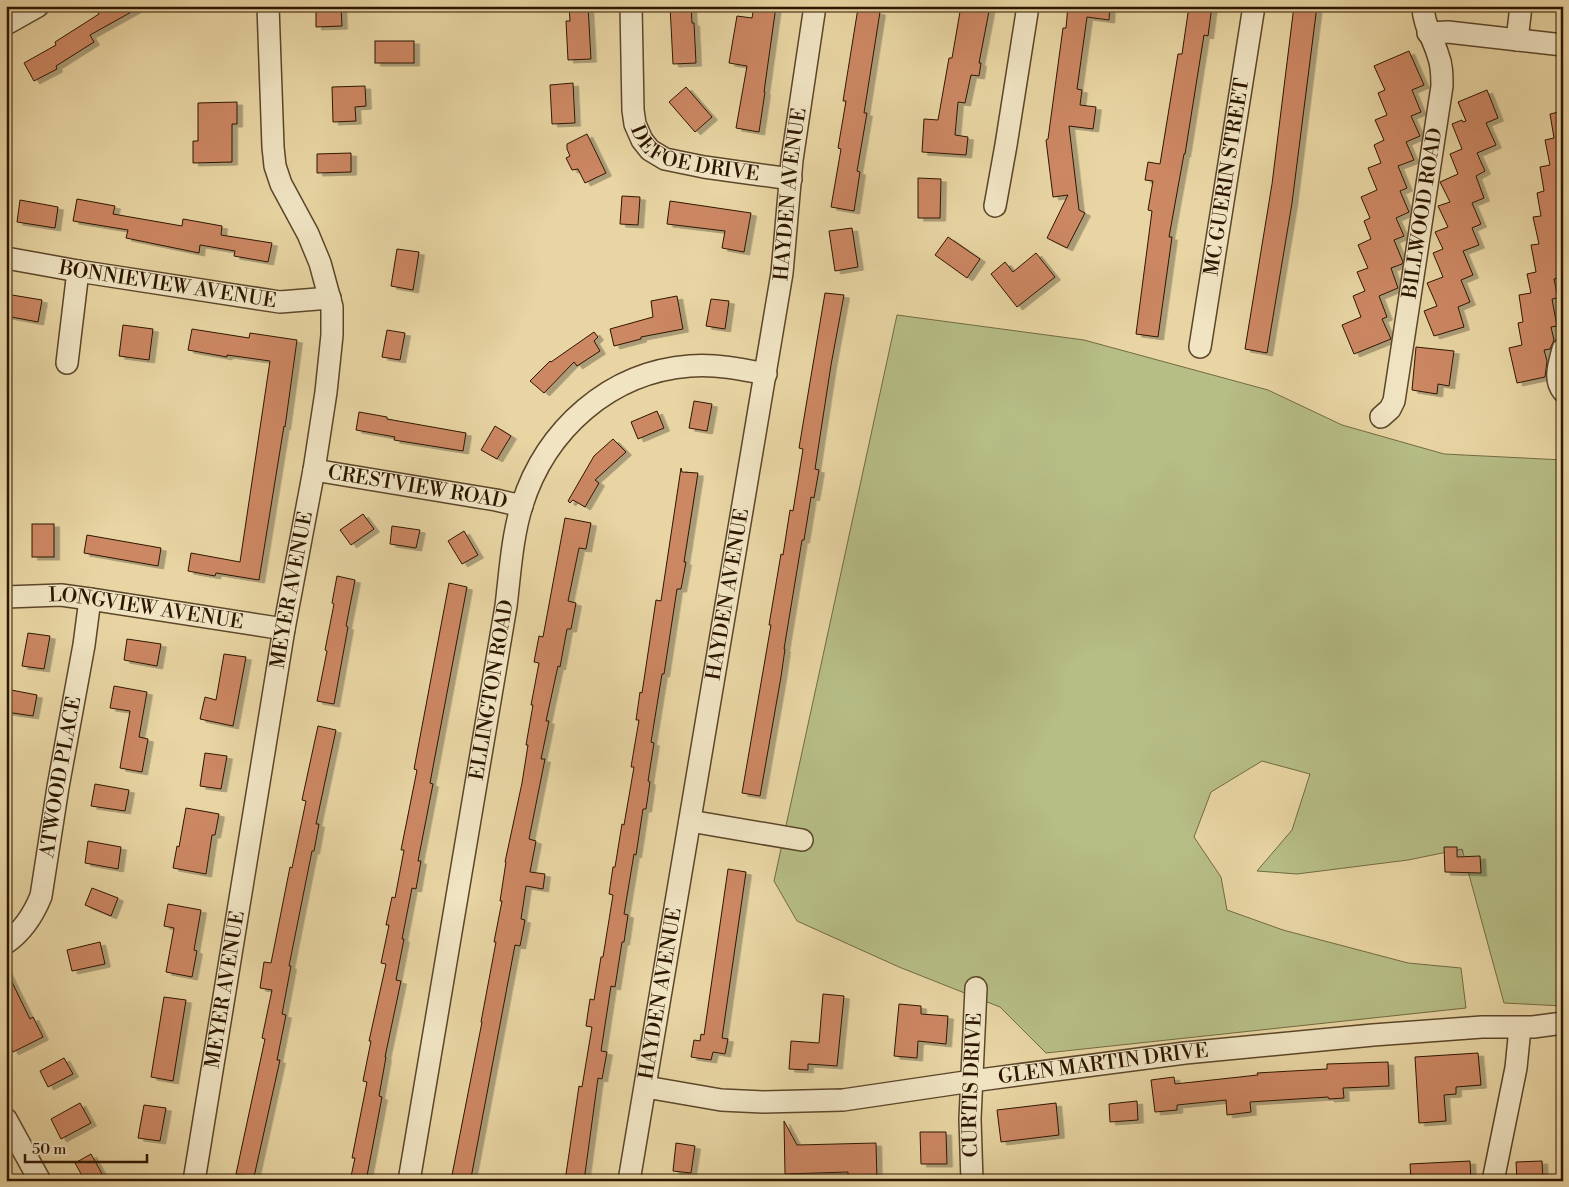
<svg xmlns="http://www.w3.org/2000/svg" width="1569" height="1187" viewBox="0 0 1569 1187" font-family="'Libre Bodoni',serif">
<defs>
<filter id="shadow"><feDropShadow dx="5.5" dy="3" stdDeviation="0" flood-color="#0004"/></filter>
</defs>
<rect width="100%" height="100%" fill="#e8d5a3"/>
<filter id="stains"><feTurbulence type="fractalNoise" baseFrequency=".004" numOctaves="4"/><feColorMatrix values="0 0 0 0 .2 0 0 0 0 .09 0 0 0 0 .02 0 0 0 .5 -.17"/></filter>
<radialGradient id="worn" r=".72"><stop offset=".6" stop-color="#630" stop-opacity="0"/><stop offset="1" stop-color="#630" stop-opacity=".3"/></radialGradient>
<polygon fill="#b6bd85" stroke="#726a42" points="897,315 1084,340 1268,390 1342,425 1444,454 1563,460 1563,1006 1504,1003 1462,849 1408,860 1297,874 1257,871 1292,830 1310,774 1262,761 1211,792 1194,837 1221,877 1227,910 1283,930 1408,963 1461,968 1466,1008 1046,1053 1000,1007 899,967 797,921 774,881"/>
<g fill="#cc8764" stroke="#2d1600" filter="url(#shadow)">
<polygon points="94,6 142,6 90,35 94,42 56,66 57,69 34,81 24,63 56,45 55,42 99,14"/>
<polygon points="316,6 341,6 342,26 316,27"/>
<polygon points="569,6 588,6 591,59 568,60 566,21 570,21"/>
<polygon points="670,6 691,6 692,23 694,23 696,63 673,64"/>
<polygon points="754,6 776,6 764,92 765,92 759,132 736,128 747,66 729,63 737,16 752,18"/>
<polygon points="961,6 990,6 979,63 981,63 979,76 971,75 965,103 958,102 955,135 968,137 966,155 922,152 924,119 938,120 949,58 952,58"/>
<polygon points="1068,6 1110,6 1109,20 1087,17 1077,89 1082,90 1080,105 1096,107 1093,129 1069,126 1079,210 1085,213 1067,248 1047,238 1068,195 1053,197 1046,140 1048,139 1063,28 1066,28"/>
<polygon points="1189,6 1212,6 1208,36 1204,35 1185,154 1184,154 1169,237 1172,237 1158,337 1136,334 1152,211 1148,210 1153,181 1145,180 1148,162 1160,164 1178,54 1182,54"/>
<polygon points="1294,6 1317,6 1292,203 1267,353 1245,349 1272,184"/>
<polygon points="858,8 880,12 864,113 867,113 857,171 860,172 854,211 831,207 841,149 838,148 846,101 843,101"/>
<rect x="375" y="41" width="39" height="22"/>
<polygon points="1409,51 1424,85 1412,90 1421,112 1411,116 1420,136 1406,142 1414,160 1398,166 1407,188 1400,191 1409,212 1396,218 1404,236 1394,240 1403,262 1402,264 1391,268 1398,288 1379,296 1387,317 1382,319 1391,339 1354,354 1342,325 1361,317 1353,296 1365,291 1357,272 1368,268 1358,245 1371,239 1364,221 1370,218 1361,197 1377,190 1368,168 1381,163 1374,145 1384,140 1375,120 1387,115 1378,93 1385,90 1374,66"/>
<polygon points="573,83 575,123 552,124 550,85"/>
<polygon points="365,86 366,106 355,107 356,121 333,122 332,87"/>
<polygon points="686,87 712,117 695,132 669,102"/>
<polygon points="1487,90 1498,118 1486,123 1496,145 1477,153 1485,171 1476,176 1484,198 1472,203 1481,224 1472,228 1479,245 1463,251 1473,275 1461,280 1470,302 1458,307 1464,327 1434,336 1424,311 1437,306 1427,283 1443,277 1433,253 1443,249 1435,232 1448,227 1438,206 1450,202 1440,182 1458,174 1450,154 1462,149 1452,124 1462,120 1463,122 1466,121 1458,102"/>
<polygon points="237,102 237,124 232,124 232,162 193,163 193,141 198,141 198,103"/>
<polygon points="1563,111 1563,277 1554,279 1558,298 1552,299 1557,326 1551,327 1554,340 1550,349 1544,350 1547,361 1545,377 1517,383 1509,348 1522,345 1518,323 1523,322 1519,295 1531,293 1527,274 1536,272 1531,245 1539,244 1533,217 1541,216 1537,193 1544,191 1540,167 1550,165 1545,140 1554,138 1550,114"/>
<polygon points="587,134 606,173 585,183 578,169 572,170 566,158 570,156 567,149 567,144"/>
<polygon points="351,153 351,172 317,173 317,154"/>
<polygon points="918,178 941,179 940,218 918,218"/>
<polygon points="622,196 640,197 638,225 620,224"/>
<polygon points="77,199 115,206 113,214 182,226 183,219 222,226 221,235 272,243 268,262 234,256 235,251 200,245 199,253 126,238 128,230 73,221"/>
<polygon points="20,200 58,207 55,228 17,222"/>
<polygon points="670,201 751,213 744,252 722,248 725,231 667,224"/>
<polygon points="852,228 858,267 835,271 829,231"/>
<polygon points="948,237 980,259 967,278 935,255"/>
<polygon points="397,249 419,252 413,290 391,286"/>
<polygon points="1036,253 1055,277 1017,307 991,274 1005,262 1013,272"/>
<polygon points="825,293 844,295 831,365 815,469 819,470 814,498 811,497 804,540 802,540 784,649 785,649 781,677 760,796 742,793 771,625 769,625 781,554 783,555 790,510 793,511 803,449 799,448 806,406"/>
<polygon points="6,294 42,300 38,322 6,316"/>
<polygon points="677,296 683,329 641,337 641,339 614,346 610,329 653,317 651,301"/>
<polygon points="711,299 729,301 725,329 706,326"/>
<polygon points="123,325 153,329 149,360 119,356"/>
<polygon points="192,329 249,338 250,333 297,340 285,427 284,426 259,580 216,573 215,576 188,571 191,553 240,562 270,361 227,355 227,357 188,350"/>
<polygon points="387,330 405,333 400,360 382,357"/>
<polygon points="594,332 598,337 594,341 600,351 577,366 574,362 544,393 530,381 550,361 551,362"/>
<polygon points="1416,347 1454,351 1449,386 1438,384 1437,394 1412,390"/>
<polygon points="694,401 712,404 707,431 689,428"/>
<polygon points="657,411 664,428 638,439 631,422"/>
<polygon points="359,412 387,417 387,419 466,433 463,451 394,440 395,437 356,430"/>
<polygon points="495,426 511,436 497,459 481,450"/>
<polygon points="613,439 626,452 595,480 599,483 585,507 573,500 570,503 568,501 594,456"/>
<polygon points="681,468 682,472 698,473 684,562 686,562 681,589 677,589 664,674 662,674 651,742 654,743 648,781 650,782 646,809 643,809 636,855 634,854 624,914 628,915 624,942 622,942 615,987 611,986 601,1051 607,1052 602,1079 598,1078 584,1181 565,1181 579,1086 582,1087 592,1027 586,1026 590,999 594,1000 601,957 603,957 613,895 609,894 613,867 615,867 622,824 624,825 634,767 631,767 639,720 636,720 640,692 642,693 656,600 661,601"/>
<polygon points="363,514 374,529 351,545 340,530"/>
<polygon points="565,518 591,523 586,549 579,548 568,601 576,603 571,629 567,629 560,667 558,666 546,721 549,721 541,759 545,759 529,839 536,841 530,872 545,874 543,889 526,886 521,919 525,920 520,946 515,945 471,1178 452,1175 482,1022 481,1022 496,942 494,942 502,901 500,901 506,862 505,862 522,783 528,745 526,745 533,705 531,705 539,663 534,662 539,636 543,637"/>
<rect x="32" y="524" width="22" height="33"/>
<polygon points="392,526 420,530 416,548 390,544"/>
<polygon points="464,531 478,555 462,564 448,541"/>
<polygon points="87,535 161,548 158,566 84,553"/>
<polygon points="337,576 355,580 346,626 348,627 334,704 317,701 327,651 325,650 334,604 332,603"/>
<polygon points="449,583 467,587 430,783 433,784 418,861 421,861 416,889 412,888 402,939 404,939 396,980 401,981 385,1057 386,1057 379,1096 382,1097 375,1134 366,1181 350,1181 355,1158 352,1158 367,1082 363,1081 371,1041 369,1041 386,964 381,963 389,925 386,925 392,897 395,898 404,850 401,850 417,770 414,769"/>
<polygon points="28,633 50,636 44,669 22,666"/>
<polygon points="127,639 161,644 157,666 124,660"/>
<polygon points="224,654 246,657 233,726 200,719 205,697 216,700"/>
<polygon points="114,686 147,692 139,737 148,739 142,772 120,768 130,711 110,708"/>
<polygon points="6,689 37,695 33,716 6,712"/>
<polygon points="318,726 336,730 316,824 319,824 314,851 312,851 289,966 291,966 282,1014 286,1015 277,1060 280,1060 254,1177 236,1174 265,1039 262,1038 272,990 260,988 264,962 271,963 290,867 292,868 306,801 302,800"/>
<polygon points="205,753 227,756 221,789 200,786"/>
<polygon points="95,784 129,790 125,811 91,806"/>
<polygon points="186,808 219,814 215,835 212,835 206,874 173,868 177,846 179,847"/>
<polygon points="88,841 121,847 118,869 85,863"/>
<polygon points="1444,847 1457,847 1457,857 1480,856 1481,873 1445,872"/>
<polygon points="728,869 746,872 722,1038 728,1039 725,1054 713,1052 711,1060 691,1057 694,1040 700,1041 701,1034 704,1035"/>
<polygon points="92,888 118,898 111,916 85,905"/>
<polygon points="168,904 201,910 194,950 197,951 192,977 166,972 174,928 164,926"/>
<polygon points="100,942 105,964 72,971 67,950"/>
<polygon points="6,970 30,1019 33,1017 43,1037 13,1052 6,1038"/>
<polygon points="823,994 844,996 837,1066 808,1064 808,1070 789,1069 791,1041 819,1043"/>
<polygon points="164,997 186,1000 173,1081 151,1077"/>
<polygon points="899,1004 921,1006 921,1014 948,1016 946,1044 918,1041 917,1058 894,1056"/>
<polygon points="1478,1053 1481,1085 1456,1087 1456,1094 1444,1095 1446,1121 1419,1123 1415,1057"/>
<polygon points="64,1058 73,1074 48,1087 40,1071"/>
<polygon points="1388,1062 1389,1086 1343,1088 1344,1098 1329,1099 1328,1097 1250,1102 1251,1112 1227,1115 1226,1100 1177,1105 1177,1110 1155,1112 1151,1080 1174,1077 1175,1084 1258,1075 1257,1073 1327,1069 1327,1064"/>
<polygon points="1137,1101 1138,1120 1110,1122 1109,1104"/>
<polygon points="80,1103 91,1123 61,1139 51,1119"/>
<polygon points="1056,1103 1059,1135 1001,1142 997,1110"/>
<polygon points="144,1105 166,1108 160,1141 138,1138"/>
<polygon points="784,1121 797,1145 876,1143 877,1181 848,1181 848,1172 785,1174"/>
<polygon points="920,1132 946,1132 947,1164 921,1164"/>
<polygon points="676,1143 695,1146 691,1173 673,1171"/>
<polygon points="91,1154 106,1181 85,1181 75,1163"/>
<polygon points="1470,1161 1471,1181 1411,1181 1410,1164"/>
<polygon points="1542,1161 1543,1181 1517,1181 1516,1162"/>
</g>
<g fill="none" stroke-linecap="round" stroke-linejoin="round">
<defs>
<g id="minor">
<path id="s1" d="M631,6l2,104 2,14 7,16 8,10 15,9 39,8 87,12"/>
<polyline points="6,24 38,6"/>
<polyline points="1428,33 1448,32 1563,45"/>
<polyline points="1517,40 1521,6"/>
<polyline points="995,206 1006,145 1028,6"/>
<path id="s2" d="M6,258l72,13 202,31 50,-4"/>
<path id="s3" d="M1200,347l54,-341"/>
<path d="M1563,349c-3,13 -10,30 0,42"/>
<polyline points="67,363 78,271"/>
<path id="s4" d="M1381,417l9,-8 4,-8 48,-315c0,-11 0,-21 -4,-31 -5,-17 -15,-31 -15,-49"/>
<path id="s5" d="M314,470l182,30 26,6"/>
<path id="s6" d="M6,597l55,-2 29,4 194,30"/>
<polyline points="690,821 802,840"/>
<path id="s7" d="M6,943c17,-12 27,-27 35,-47l17,-109 26,-142 6,-46"/>
<path id="s8" d="M646,1087l75,13 42,2 80,-2 129,-19 213,-28 188,-18 109,-8h51l30,-4"/>
<polyline points="6,1119 40,1181"/>
<path id="s9" d="M194,1181l90,-552 30,-159 12,-78 6,-57v-28l-12,-44 -12,-29 -27,-50 -6,-18 -2,-19 -5,-141"/>
<path id="s10" d="M409,1181l97,-575c4,-33 6,-69 16,-101 24,-76 88,-133 168,-139 26,-2 51,3 76,8"/>
<path id="s11" d="M629,1181l153,-908 10,-113 23,-154"/>
<path id="s12" d="M972,1181l-2,-62 6,-131"/>
<polyline points="1493,1181 1516,1068 1520,1028"/>
</g>
</defs>
<use href="#minor" stroke="#5c4629" stroke-width="24"/>
<use href="#minor" stroke="#f0e4c3" stroke-width="21"/>
</g>
<g text-anchor="middle" dominant-baseline="central" stroke-width="4" stroke-linejoin="round" paint-order="stroke">
<g font-size="20" fill="#2d1600" stroke="#f0e4c3">
<text stroke="none"><textPath href="#s1" startOffset="191">DEFOE DRIVE</textPath></text>
<text stroke="none"><textPath href="#s3" startOffset="172">MC GUERIN STREET</textPath></text>
<text stroke="none"><textPath href="#s11" startOffset="1000">HAYDEN AVENUE</textPath></text>
<text stroke="none"><textPath href="#s4" startOffset="211">BILLWOOD ROAD</textPath></text>
<text stroke="none"><textPath href="#s2" startOffset="164">BONNIEVIEW AVENUE</textPath></text>
<text stroke="none"><textPath href="#s5" startOffset="105">CRESTVIEW ROAD</textPath></text>
<text stroke="none"><textPath href="#s9" startOffset="599">MEYER AVENUE</textPath></text>
<text stroke="none"><textPath href="#s11" startOffset="595">HAYDEN AVENUE</textPath></text>
<text stroke="none"><textPath href="#s6" startOffset="141">LONGVIEW AVENUE</textPath></text>
<text stroke="none"><textPath href="#s10" startOffset="498">ELLINGTON ROAD</textPath></text>
<text stroke="none"><textPath href="#s7" startOffset="180">ATWOOD PLACE</textPath></text>
<text stroke="none"><textPath href="#s9" startOffset="194">MEYER AVENUE</textPath></text>
<text stroke="none"><textPath href="#s11" startOffset="190">HAYDEN AVENUE</textPath></text>
<text stroke="none"><textPath href="#s8" startOffset="461">GLEN MARTIN DRIVE</textPath></text>
<text stroke="none"><textPath href="#s12" startOffset="96">CURTIS DRIVE</textPath></text>
</g>
</g>
<rect width="1569" height="1187" fill="none" stroke="#e8d5a3" stroke-width="25"/>
<rect x="8" y="8" width="1554" height="1172" fill="none" stroke="#2d1600" stroke-width="2.5"/>
<rect x="12" y="12" width="1544" height="1162" fill="none" stroke="#2d1600"/>
<path d="M25 1154v8h122v-8" fill="none" stroke="#2d1600" stroke-width="2.5"/>
<text x="32" y="1154" font-size="15" fill="#2d1600" stroke="#f0e4c3" stroke-width="4" paint-order="stroke">50 m</text>
<rect width="100%" height="100%" filter="url(#stains)"/>
<rect width="100%" height="100%" fill="url(#worn)"/>
</svg>
